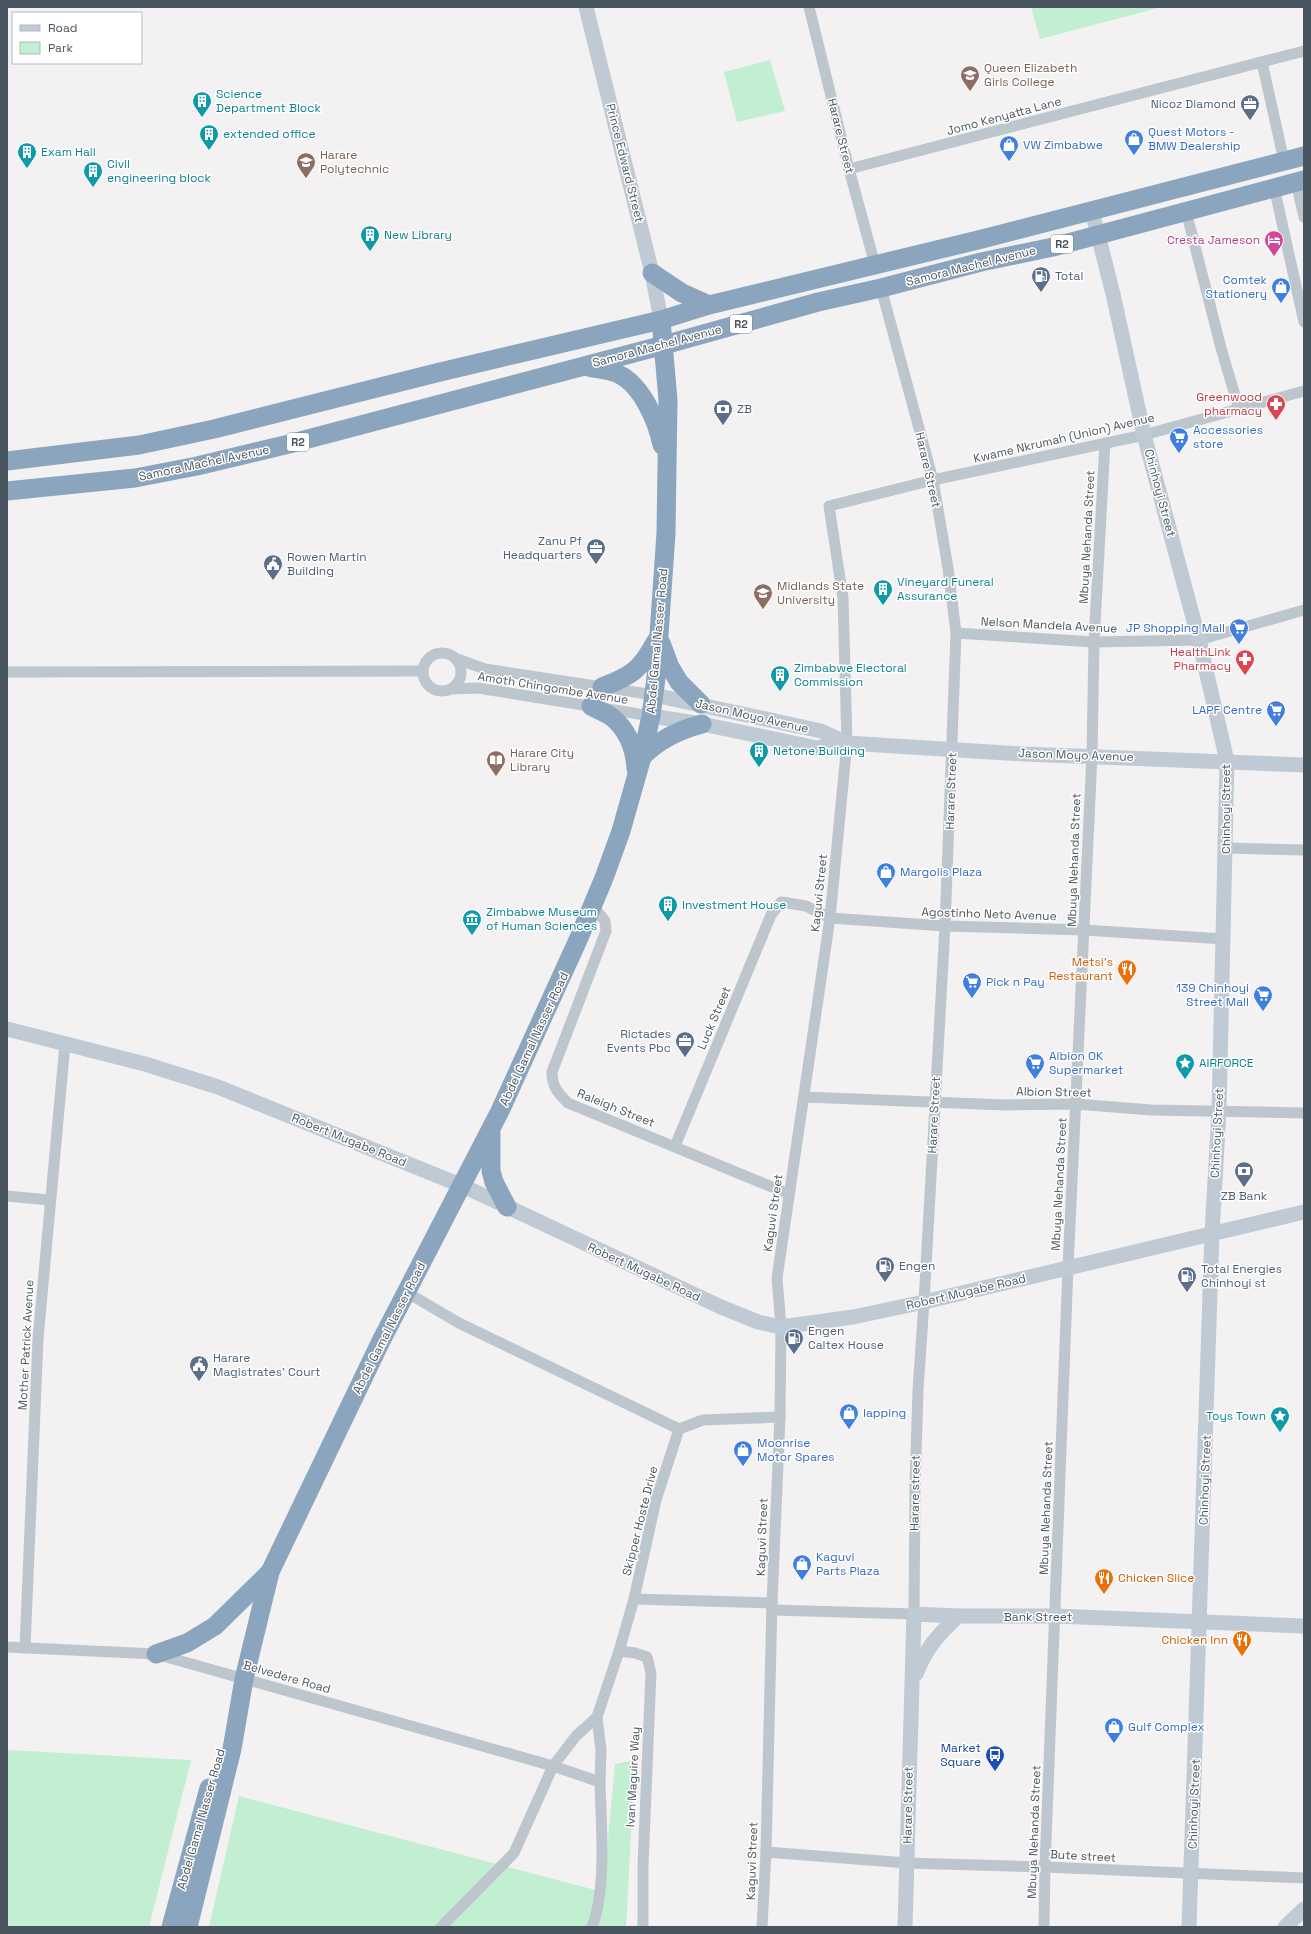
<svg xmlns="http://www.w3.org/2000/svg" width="1311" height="1934" viewBox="0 0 1311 1934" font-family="'Space Grotesk',sans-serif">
<rect width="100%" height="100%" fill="#f3f1f1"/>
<g fill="#c2eed2">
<polygon points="1031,7 1162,7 1040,39"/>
<polygon points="770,60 785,111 737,122 724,72"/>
<polygon points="7,1750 191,1760 149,1927 7,1927"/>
<polygon points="635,1760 626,1927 209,1927 239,1796 603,1892 615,1764"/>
</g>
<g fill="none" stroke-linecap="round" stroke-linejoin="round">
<g stroke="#bdc6cd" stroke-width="11">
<polyline points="809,7 849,169 875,265"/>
<polyline points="1262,62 1284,161"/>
<polyline points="849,169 1304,51"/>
<polyline points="1296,182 1304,217"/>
<polyline points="1274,187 1304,322"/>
<polyline points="1186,211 1221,348 1239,409"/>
<polyline points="956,633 1094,642 1199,640 1304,610"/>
<circle cx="442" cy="672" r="19"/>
<polyline points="457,659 485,669 654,695"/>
<polyline points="7,672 422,671"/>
<polyline points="451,689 478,688 651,716"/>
<polyline points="1226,848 1304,850"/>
<path d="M593,906l12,15 1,10 -54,141c0,15 6,21 16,31l221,91"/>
<polyline points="805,1097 1005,1105 1076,1104 1151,1110 1304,1113"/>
<polyline points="675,1146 771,915 781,902 806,906 830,918 945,926 1084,930 1224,939"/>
<polyline points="7,1196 49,1200"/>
<polyline points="406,1292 459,1323 679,1429"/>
<polyline points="634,1599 772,1603"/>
<polyline points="772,1610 914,1614 915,1486 918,1390 924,1302 945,926 956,633 948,568 933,480 881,288"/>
<path d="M7,1647l149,7 397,112 47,16c1,42 7,106 -8,145"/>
<polyline points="25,1648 38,1339 65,1044"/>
<polyline points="619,1651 635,1653 647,1657 651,1673 643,1866 643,1927"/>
<polyline points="597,1717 601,1750 600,1782"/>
<polyline points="766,1852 907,1863 1045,1867 1304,1878"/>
<polyline points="441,1927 514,1853 553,1766 576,1736 597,1717 619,1651 634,1599 656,1500 679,1429 703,1420 780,1417"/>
<polyline points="762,1927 766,1852 772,1603 780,1417 781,1327 777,1278 830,918 847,743 843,598 829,506 933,480 1144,435 1304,391"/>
<polyline points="1044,1927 1045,1867 1068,1267 1092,755 1094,642 1105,443"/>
</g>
<g stroke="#c0cad4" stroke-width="15">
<polyline points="586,7 652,273 661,320"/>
<polyline points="1092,211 1113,294 1144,435 1199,640 1227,761 1219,1111 1212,1233 1189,1927"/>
<polyline points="654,695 821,731 847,743"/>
<polyline points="651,716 702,724 817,748 847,743 1023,754 1304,765"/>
<polyline points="7,1029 145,1064 218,1087 463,1186 721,1307 758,1322 781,1327 853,1317 924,1302 1304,1212"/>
<path d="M916,1674c10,-26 22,-39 42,-58"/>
<polyline points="905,1927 914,1614 958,1616 1055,1616 1304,1626"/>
<polyline points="1285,1927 1304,1909"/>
</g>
<g stroke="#8ba5be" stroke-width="19">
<polyline points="652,273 682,293 709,305"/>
<path d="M589,367c7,2 16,2 24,5 27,8 44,48 49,73"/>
<polyline points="7,461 139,445 214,429 436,373 661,320 709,305 978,240 1304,156"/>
<polyline points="7,491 135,478 197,466 289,444 664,345 818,302 881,288 981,262 1053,247 1304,180"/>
<polyline points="661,643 670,667 679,682 701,704"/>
<path d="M602,687c30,-11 39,-18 54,-46"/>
<path d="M591,706c7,4 16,7 22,12 15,13 22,32 23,51"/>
<path d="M642,757c17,-18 37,-27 60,-33"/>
<polyline points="491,1133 491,1171 494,1182 507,1207"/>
<polyline points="156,1654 187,1643 215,1626 270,1572"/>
<polyline points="171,1927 209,1788"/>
<polyline points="188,1927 232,1749 244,1679 270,1572 381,1341 500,1111 578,940 604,878 621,831 642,757 651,716 656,678 666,533 668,400 661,320"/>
</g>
</g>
<defs>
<symbol id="university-pin" viewBox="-11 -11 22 30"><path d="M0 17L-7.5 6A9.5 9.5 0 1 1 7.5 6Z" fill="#8d6e63" stroke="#fff"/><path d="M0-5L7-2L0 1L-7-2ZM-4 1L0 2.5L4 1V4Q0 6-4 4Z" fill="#fff"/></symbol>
<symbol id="building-pin" viewBox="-11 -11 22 30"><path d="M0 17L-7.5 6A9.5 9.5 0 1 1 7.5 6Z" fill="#0f9aa8" stroke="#fff"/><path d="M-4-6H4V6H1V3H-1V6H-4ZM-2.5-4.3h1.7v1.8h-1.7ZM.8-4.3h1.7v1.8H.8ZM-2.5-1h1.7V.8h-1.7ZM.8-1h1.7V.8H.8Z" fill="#fff"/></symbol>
<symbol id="office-pin" viewBox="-11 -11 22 30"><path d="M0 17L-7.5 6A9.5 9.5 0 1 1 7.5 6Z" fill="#5c6f8a" stroke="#fff"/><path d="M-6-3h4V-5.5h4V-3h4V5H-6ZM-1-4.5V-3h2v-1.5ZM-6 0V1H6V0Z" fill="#fff"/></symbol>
<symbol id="shop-pin" viewBox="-11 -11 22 30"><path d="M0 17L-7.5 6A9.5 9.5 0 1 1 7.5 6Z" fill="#3f7fe0" stroke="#fff"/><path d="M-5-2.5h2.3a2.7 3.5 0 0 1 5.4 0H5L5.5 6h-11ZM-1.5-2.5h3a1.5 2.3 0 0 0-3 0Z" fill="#fff"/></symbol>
<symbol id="hotel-pin" viewBox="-11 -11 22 30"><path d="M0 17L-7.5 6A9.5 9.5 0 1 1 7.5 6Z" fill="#d1479c" stroke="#fff"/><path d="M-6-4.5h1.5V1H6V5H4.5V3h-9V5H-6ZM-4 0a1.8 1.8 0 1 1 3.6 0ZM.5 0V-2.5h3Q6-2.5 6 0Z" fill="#fff"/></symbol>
<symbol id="fuel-pin" viewBox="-11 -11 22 30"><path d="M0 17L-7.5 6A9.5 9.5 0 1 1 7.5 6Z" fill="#5c6f8a" stroke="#fff"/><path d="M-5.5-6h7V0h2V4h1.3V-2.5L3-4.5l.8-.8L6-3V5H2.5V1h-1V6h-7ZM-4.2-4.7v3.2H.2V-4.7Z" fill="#fff"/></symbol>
<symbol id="pharmacy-pin" viewBox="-11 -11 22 30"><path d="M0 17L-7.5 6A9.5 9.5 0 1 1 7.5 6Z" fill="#e0444e" stroke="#fff"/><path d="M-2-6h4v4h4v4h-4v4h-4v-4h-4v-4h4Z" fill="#fff"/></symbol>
<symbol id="bank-pin" viewBox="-11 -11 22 30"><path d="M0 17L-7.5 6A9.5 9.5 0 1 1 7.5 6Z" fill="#5c6f8a" stroke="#fff"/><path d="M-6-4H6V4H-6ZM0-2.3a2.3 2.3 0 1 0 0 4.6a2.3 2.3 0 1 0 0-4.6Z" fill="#fff"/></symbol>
<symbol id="supermarket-pin" viewBox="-11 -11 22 30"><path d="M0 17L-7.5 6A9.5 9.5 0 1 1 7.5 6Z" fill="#3f7fe0" stroke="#fff"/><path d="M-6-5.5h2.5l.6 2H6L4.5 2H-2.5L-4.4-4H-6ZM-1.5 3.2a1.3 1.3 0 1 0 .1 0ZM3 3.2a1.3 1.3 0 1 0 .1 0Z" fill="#fff"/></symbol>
<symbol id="civic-pin" viewBox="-11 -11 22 30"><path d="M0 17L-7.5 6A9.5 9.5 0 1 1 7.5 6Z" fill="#5c6f8a" stroke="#fff"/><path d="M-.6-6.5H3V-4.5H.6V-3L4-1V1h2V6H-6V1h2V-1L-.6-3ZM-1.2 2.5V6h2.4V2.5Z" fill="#fff"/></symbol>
<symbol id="library-pin" viewBox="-11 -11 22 30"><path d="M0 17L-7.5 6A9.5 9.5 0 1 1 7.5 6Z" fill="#8d6e63" stroke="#fff"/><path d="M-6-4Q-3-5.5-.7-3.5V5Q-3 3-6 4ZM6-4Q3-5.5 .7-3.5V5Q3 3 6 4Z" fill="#fff"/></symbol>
<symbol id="museum-pin" viewBox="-11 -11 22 30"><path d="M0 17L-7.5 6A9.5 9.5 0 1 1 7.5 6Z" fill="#0f9aa8" stroke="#fff"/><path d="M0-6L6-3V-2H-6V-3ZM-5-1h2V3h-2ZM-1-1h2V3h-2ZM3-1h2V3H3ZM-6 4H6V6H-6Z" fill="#fff"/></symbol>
<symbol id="restaurant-pin" viewBox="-11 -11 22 30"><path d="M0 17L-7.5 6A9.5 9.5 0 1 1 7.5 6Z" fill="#e8710a" stroke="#fff"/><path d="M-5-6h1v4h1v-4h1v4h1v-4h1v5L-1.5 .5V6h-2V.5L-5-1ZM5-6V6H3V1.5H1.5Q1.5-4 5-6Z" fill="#fff"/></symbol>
<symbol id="sight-pin" viewBox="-11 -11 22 30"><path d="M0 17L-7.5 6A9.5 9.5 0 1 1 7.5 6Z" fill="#0f9aa8" stroke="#fff"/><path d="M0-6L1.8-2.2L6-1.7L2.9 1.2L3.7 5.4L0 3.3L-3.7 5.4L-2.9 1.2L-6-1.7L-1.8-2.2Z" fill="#fff"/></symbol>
<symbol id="bus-pin" viewBox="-11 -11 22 30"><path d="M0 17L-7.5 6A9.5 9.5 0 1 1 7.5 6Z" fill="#1a4fb4" stroke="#fff"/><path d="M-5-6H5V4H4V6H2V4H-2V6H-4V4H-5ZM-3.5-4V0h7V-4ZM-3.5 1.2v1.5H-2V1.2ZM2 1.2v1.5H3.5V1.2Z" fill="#fff"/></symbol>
</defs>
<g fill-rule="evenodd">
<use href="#university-pin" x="959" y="64" width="22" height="30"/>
<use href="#building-pin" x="191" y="90" width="22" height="30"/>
<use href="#office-pin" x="1239" y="93" width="22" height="30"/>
<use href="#building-pin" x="198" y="123" width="22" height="30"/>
<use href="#shop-pin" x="1123" y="128" width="22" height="30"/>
<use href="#shop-pin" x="998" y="134" width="22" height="30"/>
<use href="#building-pin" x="16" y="141" width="22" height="30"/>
<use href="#university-pin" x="295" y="151" width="22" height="30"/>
<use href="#building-pin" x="82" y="160" width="22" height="30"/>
<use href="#building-pin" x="359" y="224" width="22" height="30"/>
<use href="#hotel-pin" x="1263" y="229" width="22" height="30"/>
<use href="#fuel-pin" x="1030" y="265" width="22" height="30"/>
<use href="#shop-pin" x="1270" y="276" width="22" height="30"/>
<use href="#pharmacy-pin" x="1265" y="393" width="22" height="30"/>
<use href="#bank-pin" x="712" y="398" width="22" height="30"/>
<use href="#supermarket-pin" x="1168" y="426" width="22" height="30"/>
<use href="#office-pin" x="585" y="537" width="22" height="30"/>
<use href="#civic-pin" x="262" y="553" width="22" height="30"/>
<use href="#building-pin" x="872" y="578" width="22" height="30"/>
<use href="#university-pin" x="752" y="582" width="22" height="30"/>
<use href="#supermarket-pin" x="1228" y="617" width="22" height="30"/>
<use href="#pharmacy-pin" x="1234" y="648" width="22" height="30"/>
<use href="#building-pin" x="769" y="664" width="22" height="30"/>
<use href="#supermarket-pin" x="1265" y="699" width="22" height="30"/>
<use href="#building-pin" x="748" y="740" width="22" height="30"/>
<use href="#library-pin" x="485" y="749" width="22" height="30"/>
<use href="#shop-pin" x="875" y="861" width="22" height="30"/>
<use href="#building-pin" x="657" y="894" width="22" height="30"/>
<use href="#museum-pin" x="461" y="908" width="22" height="30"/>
<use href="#restaurant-pin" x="1116" y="958" width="22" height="30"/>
<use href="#supermarket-pin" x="961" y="971" width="22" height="30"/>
<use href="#supermarket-pin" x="1252" y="984" width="22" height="30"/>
<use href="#office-pin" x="674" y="1030" width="22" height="30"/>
<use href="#supermarket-pin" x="1024" y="1052" width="22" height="30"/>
<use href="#sight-pin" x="1174" y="1052" width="22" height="30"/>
<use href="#bank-pin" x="1233" y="1160" width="22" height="30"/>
<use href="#fuel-pin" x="874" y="1255" width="22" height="30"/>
<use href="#fuel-pin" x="1176" y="1265" width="22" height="30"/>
<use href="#fuel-pin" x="783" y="1327" width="22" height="30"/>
<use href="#civic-pin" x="188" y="1354" width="22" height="30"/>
<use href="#shop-pin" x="838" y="1402" width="22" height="30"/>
<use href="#sight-pin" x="1269" y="1405" width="22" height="30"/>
<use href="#shop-pin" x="732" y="1439" width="22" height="30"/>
<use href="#shop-pin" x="791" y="1553" width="22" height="30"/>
<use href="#restaurant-pin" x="1093" y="1567" width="22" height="30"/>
<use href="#restaurant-pin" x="1231" y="1629" width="22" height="30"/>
<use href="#shop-pin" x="1103" y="1716" width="22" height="30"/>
<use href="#bus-pin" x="984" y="1744" width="22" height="30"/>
</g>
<g text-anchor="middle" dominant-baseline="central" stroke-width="3" stroke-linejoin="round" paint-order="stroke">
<g fill="#fff" stroke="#80888e" stroke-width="1">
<rect x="1051" y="235" width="22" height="18" rx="3"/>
<rect x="730" y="315" width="22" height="18" rx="3"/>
<rect x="287" y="433" width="22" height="18" rx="3"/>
</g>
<g font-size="11" font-weight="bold" fill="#49555e">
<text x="1062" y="244">R2</text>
<text x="741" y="324">R2</text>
<text x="298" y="442">R2</text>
</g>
<g font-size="12" fill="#785e54" stroke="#fff" text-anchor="start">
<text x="984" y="68">Queen Elizabeth<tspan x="984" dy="14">Girls College</tspan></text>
<text x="320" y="155">Harare<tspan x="320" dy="14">Polytechnic</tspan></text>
<text x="777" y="586">Midlands State<tspan x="777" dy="14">University</tspan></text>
<text x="510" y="753">Harare City<tspan x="510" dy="14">Library</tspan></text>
</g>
<g font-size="12" fill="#0d838f" stroke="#fff" text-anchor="start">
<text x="216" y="94">Science<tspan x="216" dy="14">Department Block</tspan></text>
<text x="223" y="134">extended office</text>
<text x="41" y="152">Exam Hall</text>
<text x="107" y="164">Civil<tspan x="107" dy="14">engineering block</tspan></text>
<text x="384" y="235">New Library</text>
<text x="897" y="582">Vineyard Funeral<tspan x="897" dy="14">Assurance</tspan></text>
<text x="794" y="668">Zimbabwe Electoral<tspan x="794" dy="14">Commission</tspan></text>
<text x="773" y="751">Netone Building</text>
<text x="682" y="905">Investment House</text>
<text x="486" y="912">Zimbabwe Museum<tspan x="486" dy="14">of Human Sciences</tspan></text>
<text x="1199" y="1063">AIRFORCE</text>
<text x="1266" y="1416" text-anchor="end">Toys Town</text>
</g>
<g font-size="12" fill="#4e5e75" stroke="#fff" text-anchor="start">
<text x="1236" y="104" text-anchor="end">Nicoz Diamond</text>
<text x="1055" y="276">Total</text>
<text x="737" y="409">ZB</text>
<text x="582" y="541" text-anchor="end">Zanu Pf<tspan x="582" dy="14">Headquarters</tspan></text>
<text x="287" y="557">Rowen Martin<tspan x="287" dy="14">Building</tspan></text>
<text x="671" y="1034" text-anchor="end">Rictades<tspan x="671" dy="14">Events Pbc</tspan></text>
<text x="1244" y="1196" text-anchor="middle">ZB Bank</text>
<text x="899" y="1266">Engen</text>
<text x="1201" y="1269">Total Energies<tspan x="1201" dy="14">Chinhoyi st</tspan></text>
<text x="808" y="1331">Engen<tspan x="808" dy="14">Caltex House</tspan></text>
<text x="213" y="1358">Harare<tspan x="213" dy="14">Magistrates’ Court</tspan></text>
</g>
<g font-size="12" fill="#49555e" stroke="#fff">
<text transform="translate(1004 116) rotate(-15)">Jomo Kenyatta Lane</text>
<text transform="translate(841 136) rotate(76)">Harare Street</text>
<text transform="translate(625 163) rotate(76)">Prince Edward Street</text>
<text transform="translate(971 266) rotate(-14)">Samora Machel Avenue</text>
<text transform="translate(657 346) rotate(-15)">Samora Machel Avenue</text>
<text transform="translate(1064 438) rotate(-13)">Kwame Nkrumah (Union) Avenue</text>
<text transform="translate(204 463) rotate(-12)">Samora Machel Avenue</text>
<text transform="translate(928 470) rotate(77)">Harare Street</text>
<text transform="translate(1160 493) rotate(75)">Chinhoyi Street</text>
<text transform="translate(1087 537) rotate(-87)">Mbuya Nehanda Street</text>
<text transform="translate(1049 625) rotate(3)">Nelson Mandela Avenue</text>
<text transform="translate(657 641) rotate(-85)">Abdel Gamal Nasser Road</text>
<text transform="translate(553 688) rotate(9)">Amoth Chingombe Avenue</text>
<text transform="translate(752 716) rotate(13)">Jason Moyo Avenue</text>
<text transform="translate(1076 755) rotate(2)">Jason Moyo Avenue</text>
<text transform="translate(951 791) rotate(-88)">Harare Street</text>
<text transform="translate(1226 809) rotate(-90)">Chinhoyi Street</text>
<text transform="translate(1074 860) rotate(-88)">Mbuya Nehanda Street</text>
<text transform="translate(819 893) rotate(-84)">Kaguvi Street</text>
<text transform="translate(989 914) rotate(2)">Agostinho Neto Avenue</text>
<text transform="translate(714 1018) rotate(-67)">Luck Street</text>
<text transform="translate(534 1039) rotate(-65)">Abdel Gamal Nasser Road</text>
<text transform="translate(1054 1092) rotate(1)">Albion Street</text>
<text transform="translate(616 1108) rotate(22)">Raleigh Street</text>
<text transform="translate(934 1115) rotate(-87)">Harare Street</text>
<text transform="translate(1217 1133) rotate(-87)">Chinhoyi Street</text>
<text transform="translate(349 1140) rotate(22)">Robert Mugabe Road</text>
<text transform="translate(1059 1184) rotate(-87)">Mbuya Nehanda Street</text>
<text transform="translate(773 1213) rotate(-82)">Kaguvi Street</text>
<text transform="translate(644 1272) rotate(25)">Robert Mugabe Road</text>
<text transform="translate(966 1292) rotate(-13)">Robert Mugabe Road</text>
<text transform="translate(389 1328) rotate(-63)">Abdel Gamal Nasser Road</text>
<text transform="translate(26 1345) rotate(-87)">Mother Patrick Avenue</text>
<text transform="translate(1205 1480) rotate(-88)">Chinhoyi Street</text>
<text transform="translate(915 1493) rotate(-89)">Harare street</text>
<text transform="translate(1046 1508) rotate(-88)">Mbuya Nehanda Street</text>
<text transform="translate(640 1521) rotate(-76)">Skipper Hoste Drive</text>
<text transform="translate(762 1537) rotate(-88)">Kaguvi Street</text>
<text x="1038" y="1617">Bank Street</text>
<text transform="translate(287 1677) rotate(16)">Belvedere Road</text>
<text transform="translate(633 1777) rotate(-87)">Ivan Maguire Way</text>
<text transform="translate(1194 1804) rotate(-88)">Chinhoyi Street</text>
<text transform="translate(908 1805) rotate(-89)">Harare Street</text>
<text transform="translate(201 1819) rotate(-74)">Abdel Gamal Nasser Road</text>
<text transform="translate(1034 1832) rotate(-88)">Mbuya Nehanda Street</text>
<text transform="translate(1083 1856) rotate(3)">Bute street</text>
<text transform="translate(752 1861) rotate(-88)">Kaguvi Street</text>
</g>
<g font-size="12" fill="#366cbe" stroke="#fff" text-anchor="start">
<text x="1148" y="132">Quest Motors -<tspan x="1148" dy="14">BMW Dealership</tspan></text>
<text x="1023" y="145">VW Zimbabwe</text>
<text x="1267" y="280" text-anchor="end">Comtek<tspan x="1267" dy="14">Stationery</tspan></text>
<text x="1193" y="430">Accessories<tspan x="1193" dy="14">store</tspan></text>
<text x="1225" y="628" text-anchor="end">JP Shopping Mall</text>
<text x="1262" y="710" text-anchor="end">LAPF Centre</text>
<text x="900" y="872">Margolis Plaza</text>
<text x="986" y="982">Pick n Pay</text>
<text x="1249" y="988" text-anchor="end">139 Chinhoyi<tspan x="1249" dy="14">Street Mall</tspan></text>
<text x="1049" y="1056">Albion OK<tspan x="1049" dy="14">Supermarket</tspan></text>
<text x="863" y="1413">lapping</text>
<text x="757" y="1443">Moonrise<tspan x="757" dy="14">Motor Spares</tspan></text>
<text x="816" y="1557">Kaguvi<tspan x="816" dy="14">Parts Plaza</tspan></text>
<text x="1128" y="1727">Gulf Complex</text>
</g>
<g font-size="12" fill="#b23c85" stroke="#fff" text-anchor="end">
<text x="1260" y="240">Cresta Jameson</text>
</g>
<g font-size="12" fill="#be3a42" stroke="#fff" text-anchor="end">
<text x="1262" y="397">Greenwood<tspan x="1262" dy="14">pharmacy</tspan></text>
<text x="1231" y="652">HealthLink<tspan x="1231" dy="14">Pharmacy</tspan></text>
</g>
<g font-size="12" fill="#c56008" stroke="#fff" text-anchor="end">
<text x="1113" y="962">Metsi’s<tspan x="1113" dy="14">Restaurant</tspan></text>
<text x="1118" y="1578" text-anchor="start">Chicken Slice</text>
<text x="1228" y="1640">Chicken Inn</text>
</g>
<g font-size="12" fill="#164399" stroke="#fff" text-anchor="end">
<text x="981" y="1748">Market<tspan x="981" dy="14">Square</tspan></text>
</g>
</g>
<rect width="1311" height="1934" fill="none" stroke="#49555e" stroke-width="16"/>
<rect x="12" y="12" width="130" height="52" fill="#ffffff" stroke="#b6bbbf"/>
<rect x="20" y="25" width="20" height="6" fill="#c0cad4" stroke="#b6bbbf"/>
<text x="48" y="32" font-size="12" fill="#49555e">Road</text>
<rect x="20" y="42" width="20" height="12" fill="#c2eed2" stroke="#b6bbbf"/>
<text x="48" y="52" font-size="12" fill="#49555e">Park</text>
</svg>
